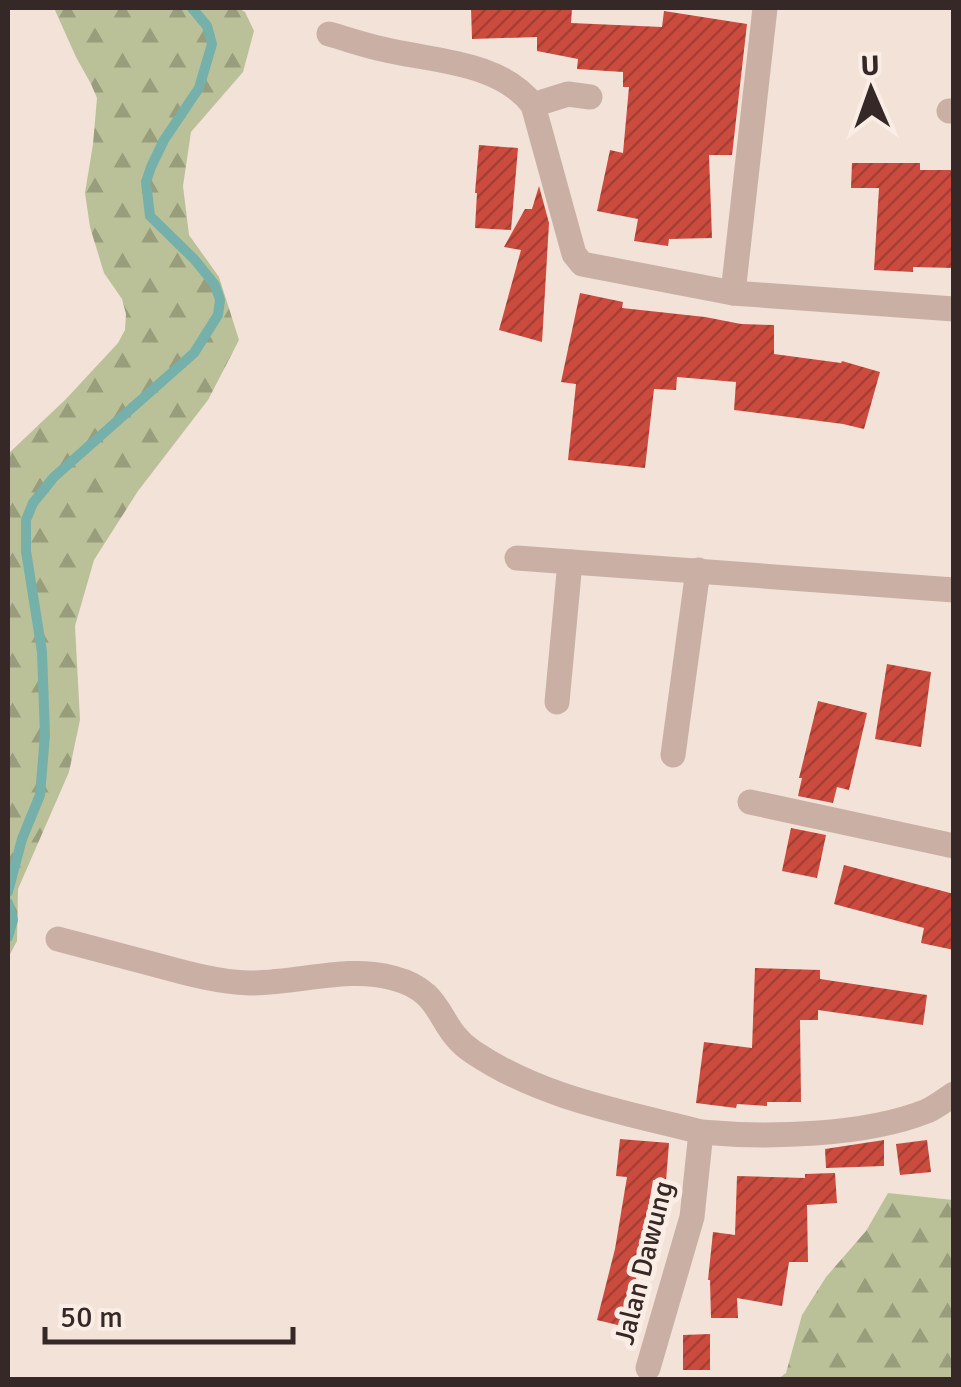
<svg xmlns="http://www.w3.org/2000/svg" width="961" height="1387" viewBox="0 0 961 1387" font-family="Signika,sans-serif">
<defs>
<pattern id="forest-firs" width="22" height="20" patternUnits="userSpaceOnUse" patternTransform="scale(2.5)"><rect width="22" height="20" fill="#bac198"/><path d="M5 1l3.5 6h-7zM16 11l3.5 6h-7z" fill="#989d7c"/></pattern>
<pattern id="building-hatch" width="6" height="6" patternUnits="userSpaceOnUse" patternTransform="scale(2.5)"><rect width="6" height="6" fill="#cb4b3e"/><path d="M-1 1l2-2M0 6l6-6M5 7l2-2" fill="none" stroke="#a63e34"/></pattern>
</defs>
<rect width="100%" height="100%" fill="#f2e2d8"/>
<g fill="url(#forest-firs)">
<polygon points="54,8 238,8 245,12 254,31 243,72 191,132 183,186 189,235 219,277 239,340 208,400 138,491 94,560 75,626 80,720 69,772 18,889 17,941 8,958 8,454 66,399 118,343 125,330 126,314 122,299 104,273 90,227 85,193 93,144 97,98 91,84 76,57"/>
<polygon points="888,1193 953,1200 953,1379 778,1379 786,1373 802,1315 826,1277 866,1231"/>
</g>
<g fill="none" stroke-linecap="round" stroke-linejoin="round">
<g stroke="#76b0aa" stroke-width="10">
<polyline points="8,892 22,839 40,795 45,735 42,652 26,551 26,520 33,503 54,477 194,353 218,315 220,300 215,285 195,260 150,216 146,182 151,167 164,140 199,88 212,44 207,26 192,8"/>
<polyline points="8,903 13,920 8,937"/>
</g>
</g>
<g fill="url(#building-hatch)">
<polygon points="471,8 572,8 571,23 662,27 664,11 747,24 732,155 709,155 712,238 669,239 668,246 634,241 638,219 597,211 610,150 623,153 629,87 623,87 623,72 577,69 578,59 537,51 537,37 472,39"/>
<polygon points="479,145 518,148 511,230 475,228 477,193 475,193"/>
<polygon points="852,163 920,163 920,170 954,170 954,268 913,267 913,272 874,270 879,188 851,188"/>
<polygon points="539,186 549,223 542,342 499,330 521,250 504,247 525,209 532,209"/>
<polygon points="580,293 623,302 622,308 705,317 741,324 774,325 774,354 841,363 842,361 880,372 864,429 843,424 734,410 736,382 677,377 676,390 654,389 645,468 568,460 576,384 561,382"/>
<polygon points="887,664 931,672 921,747 875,739"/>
<polygon points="818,701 867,713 849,790 837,787 833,803 798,796 802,778 799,778"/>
<polygon points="791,828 826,835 817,878 782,871"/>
<polygon points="844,865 954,894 954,950 921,943 924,928 834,904"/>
<polygon points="755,968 820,970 820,979 927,995 923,1025 818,1010 818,1020 800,1020 801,1102 767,1102 767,1106 737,1104 736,1108 696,1103 704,1042 752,1048"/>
<polygon points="620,1139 669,1143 666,1181 653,1180 636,1280 638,1281 626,1327 597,1320 615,1249 627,1177 616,1176"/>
<polygon points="884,1140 884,1166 826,1168 825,1149"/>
<polygon points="927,1140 931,1172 900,1175 896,1144"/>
<polygon points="835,1173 837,1203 807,1205 808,1262 789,1262 782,1306 737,1298 738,1318 711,1318 710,1280 708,1280 713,1232 735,1235 737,1176 805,1178 805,1174"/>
<polygon points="710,1334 710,1370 683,1370 683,1335"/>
</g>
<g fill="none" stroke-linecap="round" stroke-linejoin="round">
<g stroke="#cab0a4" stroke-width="25">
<path d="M329,34c18,5 35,11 53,15 49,12 118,12 151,56l41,149 8,10 151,29 221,16"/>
<polyline points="533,105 568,94 590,97"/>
<polyline points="949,111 954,111"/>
<polyline points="733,293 765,8"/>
<polyline points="517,558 954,590"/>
<polyline points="557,702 570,562"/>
<polyline points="673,755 698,570"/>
<polyline points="750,802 954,846"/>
<path d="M58,939c34,9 68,18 102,27 29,8 59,16 89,17 48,1 97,-18 144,-5 54,14 42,49 80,74 68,46 150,60 228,80"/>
<path d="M648,1368l44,-151 9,-85c66,6 164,4 226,-21 9,-4 18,-11 27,-17"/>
</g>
</g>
<g text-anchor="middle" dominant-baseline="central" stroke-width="10" stroke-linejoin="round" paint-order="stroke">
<g font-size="28" fill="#352826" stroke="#faede5">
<text transform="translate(644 1263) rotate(-76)">Jalan Dawung</text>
</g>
</g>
<rect width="961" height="1387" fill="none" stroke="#352826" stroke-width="20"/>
<g transform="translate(871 90) rotate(358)" stroke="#faede5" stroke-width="8" paint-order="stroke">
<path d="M0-8L18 38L0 25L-18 38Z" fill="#352826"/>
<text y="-15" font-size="28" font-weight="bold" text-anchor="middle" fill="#352826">U</text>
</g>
<path d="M45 1327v15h248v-15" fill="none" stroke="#352826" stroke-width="5"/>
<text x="60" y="1327" font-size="30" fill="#352826" stroke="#faede5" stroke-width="8" paint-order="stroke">50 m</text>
</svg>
